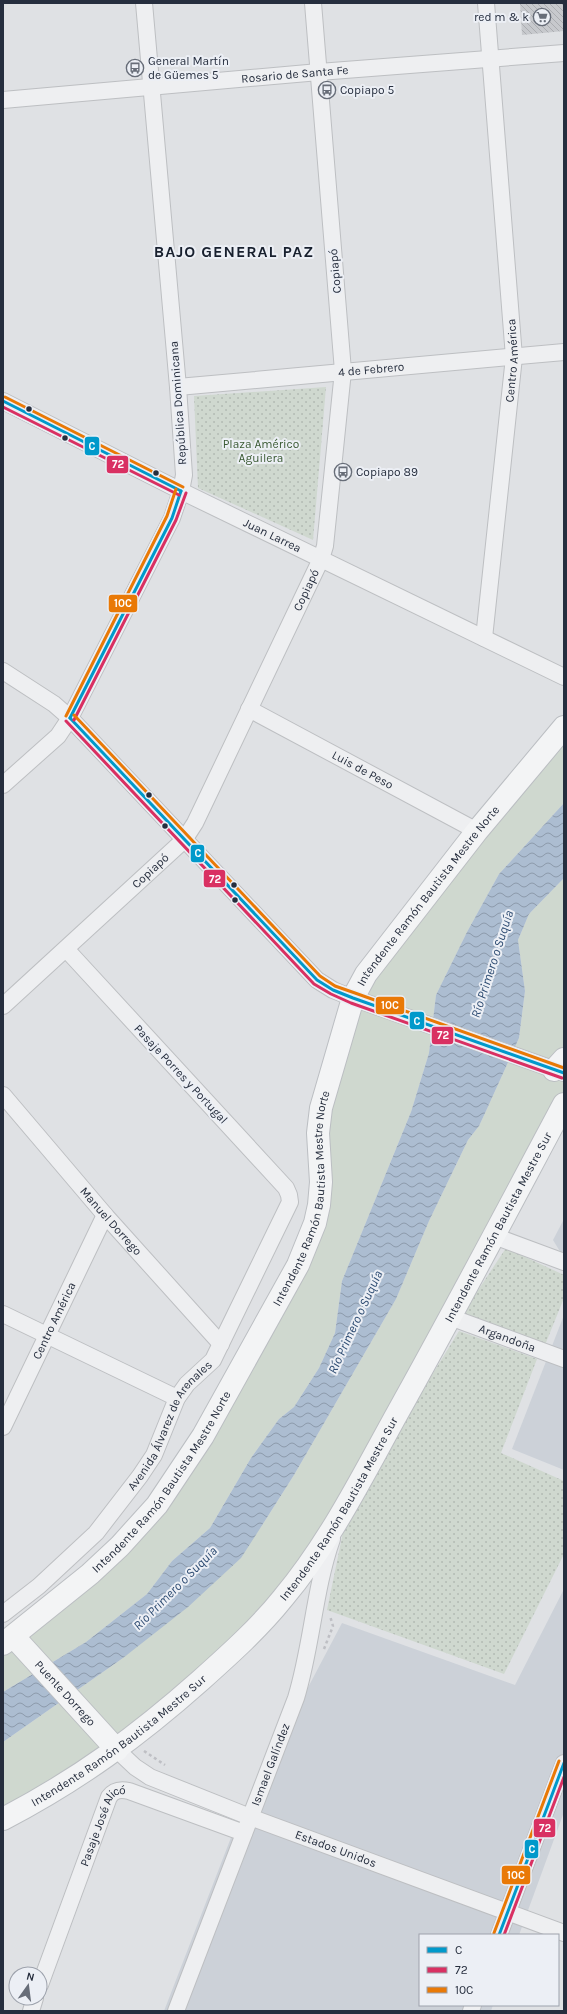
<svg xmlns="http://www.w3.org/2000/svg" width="567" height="2014" viewBox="0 0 567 2014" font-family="Karla,sans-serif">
<defs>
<pattern id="park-dots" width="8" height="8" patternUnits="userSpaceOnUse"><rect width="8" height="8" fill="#cfd8cf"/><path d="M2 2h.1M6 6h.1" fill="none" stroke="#b2bab3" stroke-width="1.8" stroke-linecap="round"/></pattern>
<pattern id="water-waves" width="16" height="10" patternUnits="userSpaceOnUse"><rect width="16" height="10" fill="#acbdd1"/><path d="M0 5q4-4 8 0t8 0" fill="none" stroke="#8c9aab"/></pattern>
<pattern id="building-back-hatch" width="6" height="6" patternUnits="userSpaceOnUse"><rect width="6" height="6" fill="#c7c9cd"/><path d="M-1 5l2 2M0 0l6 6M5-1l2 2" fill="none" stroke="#abadb1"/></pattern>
</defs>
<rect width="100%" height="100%" fill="#dfe1e4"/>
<g fill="#ccd1d8">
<polygon points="564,1219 564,1258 553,1240"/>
<polygon points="564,1315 564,1470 512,1449"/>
<polygon points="564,1589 564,1812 519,1935 420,1935 420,2005 493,2005 491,2011 164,2011 237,1822 342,1623 515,1685"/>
</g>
<g fill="#cfd8cf">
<polygon points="564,727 564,803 499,874 467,932 436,995 429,1053 411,1112 342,1281 335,1333 319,1368 294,1407 279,1419 251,1458 210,1528 172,1561 147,1594 86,1642 3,1692 3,1644 143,1523 307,1242 318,1133 353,998"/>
<polygon points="564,878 564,1104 342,1511 235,1649 3,1819 3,1742 123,1658 261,1527 294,1475 396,1299 429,1221 468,1140 479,1126 486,1111 519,1038 525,991 518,940 529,914"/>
</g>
<g fill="url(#park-dots)">
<polygon points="326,387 313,540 198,488 194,396"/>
<polygon points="506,1248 564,1275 564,1298 545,1345 463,1313"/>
<polygon points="459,1331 537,1359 501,1453 564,1481 564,1554 504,1674 327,1610 347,1513"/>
</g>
<polygon fill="url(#water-waves)" points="564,803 564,878 529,914 518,940 525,991 519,1038 486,1111 479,1126 468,1140 429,1221 396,1299 294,1475 261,1527 241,1558 188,1607 123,1658 3,1742 3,1692 86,1642 147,1594 172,1561 210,1528 251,1458 279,1419 294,1407 319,1368 335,1333 342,1281 411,1112 429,1053 436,995 467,932 499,874"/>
<polygon fill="url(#building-back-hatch)" points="520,3 564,3 564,31 522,35"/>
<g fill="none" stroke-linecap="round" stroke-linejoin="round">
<defs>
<g id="street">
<path id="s1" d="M3,100l316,-28 245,-19"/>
<path id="s2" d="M178,387l386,-35"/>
<path id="s3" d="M3,401l178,90 383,186"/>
<path id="s4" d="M484,638l30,-281 -28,-354"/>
<polyline points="3,671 54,704 70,718 317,980 333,990 353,998 564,1073"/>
<path id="s5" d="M249,709l228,122"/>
<polyline points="3,785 58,736 70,718 172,518 181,491 184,475 178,387 144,3"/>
<path id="s6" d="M3,1006l181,-166 11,-17 126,-264 4,-13 18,-175 -30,-368"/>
<path id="s7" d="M3,1095l102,120 116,129"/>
<polyline points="494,1236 564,1262"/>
<polyline points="3,1314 177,1398"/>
<path id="s8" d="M450,1317l114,42"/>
<path id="s9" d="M3,1427l102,-212"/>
<path id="s10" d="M3,1614l36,-28 57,-53 44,-57 14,-21 23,-57 10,-14 26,-24 77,-158 -1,-7 -3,-7 -220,-239"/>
<path id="s11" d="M117,1750l18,17 15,10 100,40 314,116"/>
<polyline points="499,1935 564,1763"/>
<path id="s12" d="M40,1985l69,-188c5,-7 11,-8 20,-6l115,42"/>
<polyline points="31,2011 35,1998"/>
<path id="s13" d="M176,2011l120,-313c16,-52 18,-108 36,-159"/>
<polyline points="471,2011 473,2005"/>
</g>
<g id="primary">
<polyline points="554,1070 564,1059"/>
<path id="s14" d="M14,1637l103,113"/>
<path id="s15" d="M3,1644l87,-70 30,-28 37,-41 46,-69 95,-171 17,-42 4,-18 2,-23 -3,-49 3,-25 32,-110 13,-24 111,-143 87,-104"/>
<path id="s16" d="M3,1819c75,-39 135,-83 198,-139 29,-26 58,-52 82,-82 47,-56 80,-123 115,-186 57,-102 111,-205 166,-308"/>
</g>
</defs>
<use href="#street" stroke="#bdbfc2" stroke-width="18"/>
<use href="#primary" stroke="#bbbec2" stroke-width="24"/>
<g stroke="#bebfc4" stroke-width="2.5" stroke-dasharray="3 3" stroke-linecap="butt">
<polyline points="324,1649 333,1626 330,1616"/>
<polyline points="144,1751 165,1765"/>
</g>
<use href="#street" stroke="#eeeff1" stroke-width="16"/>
<use href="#primary" stroke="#f3f4f5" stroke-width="22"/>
<defs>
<g id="bus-1">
<polyline points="3,401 181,491"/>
<polyline points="70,718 317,980 333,990 353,998 564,1073"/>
<polyline points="70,718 172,518 181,491"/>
<polyline points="499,1935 564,1763"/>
</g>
<g id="bus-2">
<polyline points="3,407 179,495"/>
<polyline points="74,720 176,520 186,493"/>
<polyline points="66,721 314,984 331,994 351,1003 562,1078"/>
<polyline points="504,1935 564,1777"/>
</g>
<g id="bus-3">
<polyline points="5,397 183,487"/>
<polyline points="74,715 320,976 335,986 355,993 564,1068"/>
<polyline points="66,716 167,516 176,489"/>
<polyline points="494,1933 559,1761"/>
</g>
</defs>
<use href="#bus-1" stroke="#eceff5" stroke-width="6"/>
<use href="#bus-2" stroke="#eceff5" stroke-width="6"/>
<use href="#bus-3" stroke="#eceff5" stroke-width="6"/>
<use href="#bus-1" stroke="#0099cb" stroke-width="3"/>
<use href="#bus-2" stroke="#d93062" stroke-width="3"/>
<use href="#bus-3" stroke="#e97906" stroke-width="3"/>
</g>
<defs>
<symbol id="supermarket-ring" viewBox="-11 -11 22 22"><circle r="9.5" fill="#eceff5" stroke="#676d78" stroke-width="1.5"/><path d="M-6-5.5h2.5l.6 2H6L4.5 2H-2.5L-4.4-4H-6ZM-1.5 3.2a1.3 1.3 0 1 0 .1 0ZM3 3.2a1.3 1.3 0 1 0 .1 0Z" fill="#676d78"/></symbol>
<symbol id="bus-ring" viewBox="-11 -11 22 22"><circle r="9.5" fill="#eceff5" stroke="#676d78" stroke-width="1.5"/><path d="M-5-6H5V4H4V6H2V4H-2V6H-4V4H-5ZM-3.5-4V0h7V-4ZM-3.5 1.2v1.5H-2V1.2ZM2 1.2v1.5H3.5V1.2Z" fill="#676d78"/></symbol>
</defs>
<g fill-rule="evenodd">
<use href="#supermarket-ring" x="532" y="7" width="20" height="20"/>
<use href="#bus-ring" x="125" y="58" width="20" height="20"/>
<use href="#bus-ring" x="317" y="80" width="20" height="20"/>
<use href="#bus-ring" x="333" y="462" width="20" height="20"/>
</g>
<g fill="#262e3e" stroke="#eceff5" stroke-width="1.5">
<circle cx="29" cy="409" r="3.5"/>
<circle cx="65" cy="438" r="3.5"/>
<circle cx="156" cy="473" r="3.5"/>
<circle cx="149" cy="795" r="3.5"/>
<circle cx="165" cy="826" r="3.5"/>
<circle cx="234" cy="885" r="3.5"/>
<circle cx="235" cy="900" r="3.5"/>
</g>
<g text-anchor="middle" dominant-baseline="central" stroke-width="4" stroke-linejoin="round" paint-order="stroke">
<g font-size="12" fill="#262e3e" stroke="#eceff5" text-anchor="start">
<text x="529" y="17" text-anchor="end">red m &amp; k</text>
<text x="148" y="61">General Martín<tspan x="148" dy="14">de Güemes 5</tspan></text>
<text x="340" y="90">Copiapo 5</text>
<text x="356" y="472">Copiapo 89</text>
</g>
<g font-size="12" fill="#262e3e" stroke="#eceff5">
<text stroke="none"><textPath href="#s1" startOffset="293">Rosario de Santa Fe</textPath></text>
<text transform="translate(335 271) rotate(-95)">Copiapó</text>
<text stroke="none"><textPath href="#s4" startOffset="279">Centro América</textPath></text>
<text stroke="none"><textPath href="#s2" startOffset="194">4 de Febrero</textPath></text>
<text transform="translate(178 403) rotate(-94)">República Dominicana</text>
<text stroke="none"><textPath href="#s3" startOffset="301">Juan Larrea</textPath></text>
<text stroke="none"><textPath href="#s6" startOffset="524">Copiapó</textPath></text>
<text stroke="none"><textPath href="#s5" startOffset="129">Luis de Peso</textPath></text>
<text stroke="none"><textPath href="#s6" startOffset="200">Copiapó</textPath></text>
<text stroke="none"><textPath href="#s15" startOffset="889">Intendente Ramón Bautista Mestre Norte</textPath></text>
<text transform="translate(181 1074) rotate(47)">Pasaje Porres y Portugal</text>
<text stroke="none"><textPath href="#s15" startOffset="553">Intendente Ramón Bautista Mestre Norte</textPath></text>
<text stroke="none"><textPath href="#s7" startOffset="166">Manuel Dorrego</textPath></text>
<text stroke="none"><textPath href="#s16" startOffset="788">Intendente Ramón Bautista Mestre Sur</textPath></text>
<text stroke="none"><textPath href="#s9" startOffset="118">Centro América</textPath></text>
<text stroke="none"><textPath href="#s8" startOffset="61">Argandoña</textPath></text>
<text stroke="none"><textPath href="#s10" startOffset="255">Avenida Álvarez de Arenales</textPath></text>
<text stroke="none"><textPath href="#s15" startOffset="229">Intendente Ramón Bautista Mestre Norte</textPath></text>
<text stroke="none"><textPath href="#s16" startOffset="464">Intendente Ramón Bautista Mestre Sur</textPath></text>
<text stroke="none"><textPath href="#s14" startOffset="76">Puente Dorrego</textPath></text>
<text stroke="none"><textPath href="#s16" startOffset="140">Intendente Ramón Bautista Mestre Sur</textPath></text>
<text stroke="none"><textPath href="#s13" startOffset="264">Ismael Galíndez</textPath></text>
<text stroke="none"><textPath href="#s12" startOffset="173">Pasaje José Alicó</textPath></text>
<text stroke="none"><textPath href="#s11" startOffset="242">Estados Unidos</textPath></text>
</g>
<g font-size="12" fill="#3a5a33" stroke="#eceff5">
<text x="261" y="444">Plaza Américo<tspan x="261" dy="14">Aguilera</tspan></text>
</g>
<g font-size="13" font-style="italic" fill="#2f4d73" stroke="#eceff5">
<text transform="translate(492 964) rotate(-72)">Río Primero o Suquía</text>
<text transform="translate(355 1322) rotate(-65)">Río Primero o Suquía</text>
<text transform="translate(175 1588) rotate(-45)">Río Primero o Suquía</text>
</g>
<g font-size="16" font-weight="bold" letter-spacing="1" fill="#18202e" stroke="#eceff5">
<text x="234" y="251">BAJO GENERAL PAZ</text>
</g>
</g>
<g stroke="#eceff5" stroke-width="1.5">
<rect x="84" y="436" width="16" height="20" rx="4" fill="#0099cb"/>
<rect x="106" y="455" width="23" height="19" rx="4" fill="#d93062"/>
<rect x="108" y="594" width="30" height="19" rx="4" fill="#e97906"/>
<rect x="190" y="844" width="15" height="19" rx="4" fill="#0099cb"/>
<rect x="203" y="869" width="23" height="19" rx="4" fill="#d93062"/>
<rect x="375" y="996" width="30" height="19" rx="4" fill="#e97906"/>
<rect x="409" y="1011" width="16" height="19" rx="4" fill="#0099cb"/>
<rect x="431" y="1026" width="23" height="19" rx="4" fill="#d93062"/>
<rect x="533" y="1818" width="23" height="20" rx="4" fill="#d93062"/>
<rect x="524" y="1839" width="15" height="20" rx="4" fill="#0099cb"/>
<rect x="501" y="1865" width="30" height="20" rx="4" fill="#e97906"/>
</g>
<g font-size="11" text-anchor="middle" font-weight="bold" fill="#fff">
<text x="92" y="450">C</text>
<text x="118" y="468">72</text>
<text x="123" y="607">10C</text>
<text x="198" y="857">C</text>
<text x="215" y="883">72</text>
<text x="390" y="1009">10C</text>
<text x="417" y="1025">C</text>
<text x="443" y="1039">72</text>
<text x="545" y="1832">72</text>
<text x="532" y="1853">C</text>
<text x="516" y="1879">10C</text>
</g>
<rect width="567" height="2014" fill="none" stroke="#262e3e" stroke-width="8"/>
<rect x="419" y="1934" width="140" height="72" fill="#eceff5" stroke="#9da2ac"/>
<rect x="427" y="1947" width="20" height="6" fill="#0099cb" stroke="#9da2ac"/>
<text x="455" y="1954" font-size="12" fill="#262e3e">C</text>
<rect x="427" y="1967" width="20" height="6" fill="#d93062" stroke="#9da2ac"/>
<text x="455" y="1974" font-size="12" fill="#262e3e">72</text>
<rect x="427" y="1987" width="20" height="6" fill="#e97906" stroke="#9da2ac"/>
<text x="455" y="1994" font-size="12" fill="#262e3e">10C</text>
<g transform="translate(28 1986) rotate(14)"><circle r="19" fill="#eceff5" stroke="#9da2ac"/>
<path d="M0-3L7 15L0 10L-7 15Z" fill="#676d78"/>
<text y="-6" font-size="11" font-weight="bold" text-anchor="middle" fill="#262e3e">N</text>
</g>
</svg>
